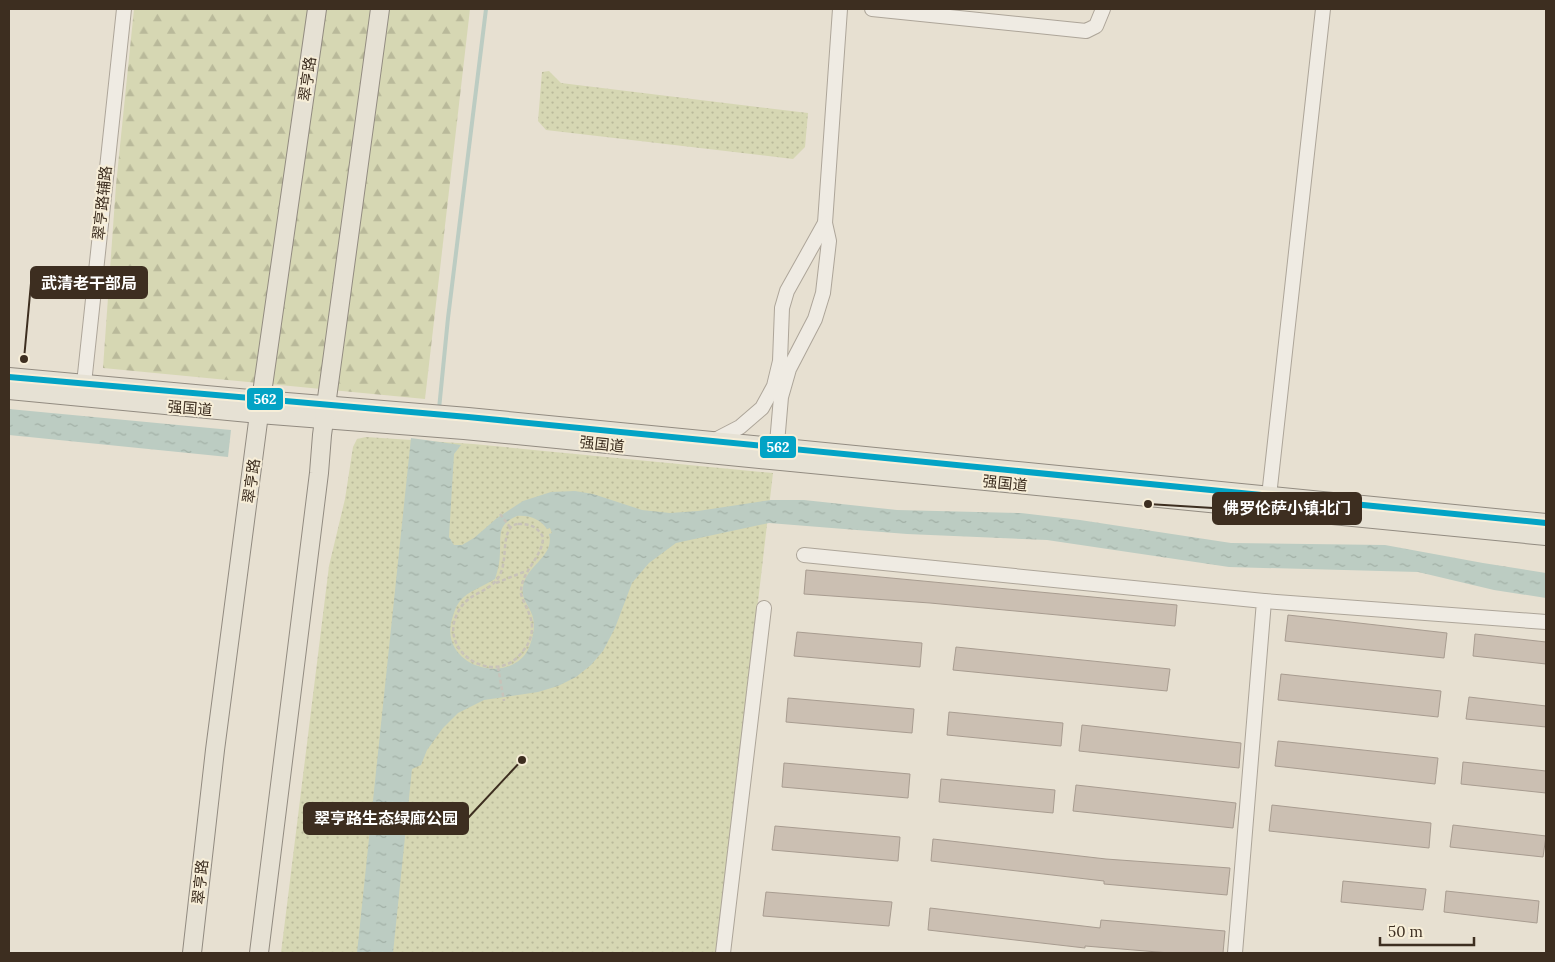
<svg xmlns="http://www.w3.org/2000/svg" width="1555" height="962" viewBox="0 0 1555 962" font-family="Lora,'Noto Sans SC',serif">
<defs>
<pattern id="grass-dots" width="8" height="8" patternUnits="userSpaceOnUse" patternTransform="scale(1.25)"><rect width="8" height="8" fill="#d6d7b3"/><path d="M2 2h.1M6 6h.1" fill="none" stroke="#b9b99a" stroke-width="1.8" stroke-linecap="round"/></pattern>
<pattern id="forest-firs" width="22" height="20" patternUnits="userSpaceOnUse" patternTransform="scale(1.25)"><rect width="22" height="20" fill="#d6d7b3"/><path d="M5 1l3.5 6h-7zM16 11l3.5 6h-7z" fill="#b9b99a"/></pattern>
<pattern id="water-ripples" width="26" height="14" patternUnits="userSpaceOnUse" patternTransform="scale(1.25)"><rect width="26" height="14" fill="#bcccc2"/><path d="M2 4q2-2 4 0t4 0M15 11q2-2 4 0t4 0" fill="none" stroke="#a2b0a6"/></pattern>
</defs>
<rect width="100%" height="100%" fill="#e7e0d1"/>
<g fill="url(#grass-dots)">
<polygon points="549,71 561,83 808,113 805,147 793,159 546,130 538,121 542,72"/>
<polygon points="366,437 473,444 773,473 717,953 281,953 329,566 345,499 353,447 357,439"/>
</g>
<polygon fill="url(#forest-firs)" points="134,9 470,9 425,399 103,368 116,185"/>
<g fill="url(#water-ripples)" fill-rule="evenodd">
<polygon points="9,409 231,430 228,457 9,435"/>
<path d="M411,438l50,7 -7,9 -5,83 5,8h8l12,-7 23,-20 26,-17 28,-9 24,-1 18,3 49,16 28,3 28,-2 73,-11h33l93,10 124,3 59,7 151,23 154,2 98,18 63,10v25l-52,-8 -76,-18 -189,-5 -182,-27 -140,-6 -138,-11 -93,20 -27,20 -17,20 -17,45 -12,23 -12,14 -15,12 -18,9 -20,6 -54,8 -26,13 -15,15 -16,22 -6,15 -9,4 -19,184h-36zM517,516c12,-1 23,3 30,13l3,-1 2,5 -3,1c6,23 -23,31 -26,53 -2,10 4,16 8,25 5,11 3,22 -1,33 -15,42 -88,24 -79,-22 2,-7 4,-16 9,-22 8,-10 24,-15 35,-22 3,-9 5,-18 5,-27 1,-18 -3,-27 17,-36z"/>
</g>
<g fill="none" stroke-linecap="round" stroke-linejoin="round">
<polyline stroke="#bcccc2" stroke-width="4" points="439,409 448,318 486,9"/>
</g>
<g fill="#cbbfb2" stroke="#a89c90">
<polygon points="806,570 1177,605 1175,626 930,603 804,594"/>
<polygon points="1288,615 1447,633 1444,658 1285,641"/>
<polygon points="797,632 922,643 920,667 794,656"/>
<polygon points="1475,634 1546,642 1546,664 1473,656"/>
<polygon points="956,647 1170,669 1167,691 953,670"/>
<polygon points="1281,674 1441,691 1438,717 1278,700"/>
<polygon points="1469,697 1546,706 1546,727 1466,719"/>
<polygon points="788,698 914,709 912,733 786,722"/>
<polygon points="949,712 1063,723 1061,746 947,735"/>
<polygon points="1082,725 1241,743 1239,768 1079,751"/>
<polygon points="1278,741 1438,758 1435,784 1275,766"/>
<polygon points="1463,762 1546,771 1546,793 1461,784"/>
<polygon points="784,763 910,774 908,798 782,787"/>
<polygon points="941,779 1055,790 1053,813 939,802"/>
<polygon points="1076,785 1236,803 1233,828 1073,811"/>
<polygon points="1272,805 1431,823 1429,848 1269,831"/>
<polygon points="1453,825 1546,836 1543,857 1450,847"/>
<polygon points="775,826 900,837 898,861 772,850"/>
<polygon points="933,839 1106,859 1230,868 1227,895 1104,884 1104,881 931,861"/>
<polygon points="1343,881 1426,889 1423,910 1341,902"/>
<polygon points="1446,891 1539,901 1537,923 1444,912"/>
<polygon points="766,892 892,902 889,926 763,916"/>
<polygon points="930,908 1100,928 1101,920 1225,931 1223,953 1170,953 1085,946 1085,948 928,930"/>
</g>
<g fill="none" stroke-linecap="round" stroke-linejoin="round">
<defs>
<g id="minor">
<polyline points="872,9 1086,31 1096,26 1103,9"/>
<polyline points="83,393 124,9"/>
<polyline points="713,441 740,427 762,408 774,386 780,361 782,308 787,291 825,223 840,9"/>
<polyline points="776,455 781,397 789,369 815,319 823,293 829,241 825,223"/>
<polyline points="1268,505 1323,9"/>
<polyline points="804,555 1264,601 1235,953"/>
<polyline points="1264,601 1546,622"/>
<polyline points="723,953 764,608"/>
</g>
<g id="major">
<polyline points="9,377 262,400 468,417 1546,523"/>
<polyline points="9,390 259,414 464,430 1546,536"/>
<polyline points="192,953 215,750 259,414 317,9"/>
<polyline points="259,953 319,473 322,435 380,9"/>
</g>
</defs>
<use href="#minor" stroke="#ada599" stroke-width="16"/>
<use href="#major" stroke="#928b80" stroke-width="20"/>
<g stroke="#c8c2b9" stroke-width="2.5" stroke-dasharray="4 2.5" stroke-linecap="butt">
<polyline points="500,514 510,527"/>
<path d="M518,524c12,0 19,2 25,13 0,21 -23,34 -22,57 3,11 11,21 11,33 0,9 -3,17 -9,24 -27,38 -87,1 -65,-39 9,-19 30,-19 40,-34 11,-16 2,-42 15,-53z"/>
<polyline points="496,583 526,571"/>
<polyline points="498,667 504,701"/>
</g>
<use href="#minor" stroke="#efebe3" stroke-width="14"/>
<use href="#major" stroke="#e6e1d4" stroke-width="18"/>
<defs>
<polyline id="bus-1" points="9,377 468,417 1546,523"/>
</defs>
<use href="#bus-1" stroke="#f7eed8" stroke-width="10"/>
<use href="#bus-1" stroke="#03a3c5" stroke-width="6"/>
</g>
<g text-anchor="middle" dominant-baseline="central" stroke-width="4" stroke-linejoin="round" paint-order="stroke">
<g font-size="15" fill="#3d2e20" stroke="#f7eed8">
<text transform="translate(307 79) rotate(-82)">翠亨路</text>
<text transform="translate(102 203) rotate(-84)">翠亨路辅路</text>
<text transform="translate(190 408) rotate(5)">强国道</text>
<text transform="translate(602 444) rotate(6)">强国道</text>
<text transform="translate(251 481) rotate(-82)">翠亨路</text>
<text transform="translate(1005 483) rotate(6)">强国道</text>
<text transform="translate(200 882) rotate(-84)">翠亨路</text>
</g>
</g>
<path fill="none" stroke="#3d2e20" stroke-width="2" d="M24 359L31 283M1148 504L1213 508M522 760L468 818"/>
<g fill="#3d2e20" stroke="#f7eed8" stroke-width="2">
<circle cx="24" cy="359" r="5"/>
<circle cx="1148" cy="504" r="5"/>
<circle cx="522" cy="760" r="5"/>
</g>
<g fill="#3d2e20" stroke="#3d2e20" stroke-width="2">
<rect x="31" y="267" width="116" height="31" rx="5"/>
<rect x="1213" y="493" width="148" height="31" rx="5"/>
<rect x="304" y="803" width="164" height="31" rx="5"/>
</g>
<g font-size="16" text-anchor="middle" font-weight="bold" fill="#fff">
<text x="89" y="289">武清老干部局</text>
<text x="1287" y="514">佛罗伦萨小镇北门</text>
<text x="386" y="824">翠亨路生态绿廊公园</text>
</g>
<g stroke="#f7eed8" stroke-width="2">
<rect x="246" y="387" width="38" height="24" rx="5" fill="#03a3c5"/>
<rect x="759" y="435" width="38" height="24" rx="5" fill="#03a3c5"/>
</g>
<g font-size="14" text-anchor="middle" font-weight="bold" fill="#fff">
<text x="265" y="404">562</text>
<text x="778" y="452">562</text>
</g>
<rect width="1555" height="962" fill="none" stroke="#3d2e20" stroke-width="20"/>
<path d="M1380 937v8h94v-8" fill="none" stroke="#3d2e20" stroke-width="2.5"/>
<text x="1388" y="937" font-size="15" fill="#3d2e20" stroke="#f7eed8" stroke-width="4" paint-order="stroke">50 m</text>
</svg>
